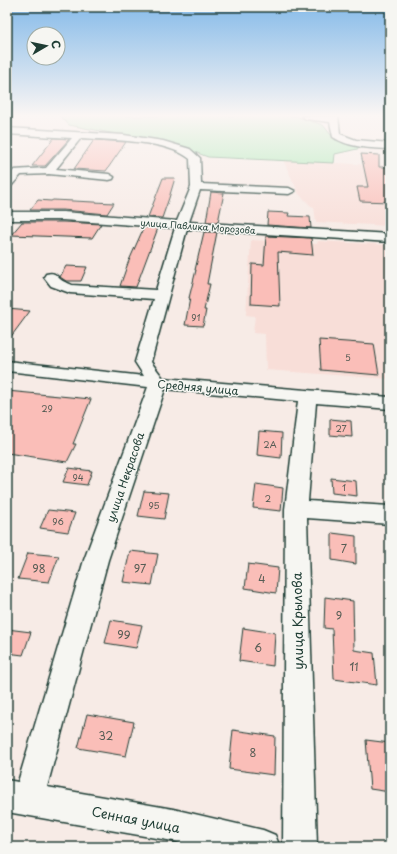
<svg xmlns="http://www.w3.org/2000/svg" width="397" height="854" viewBox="0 0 397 854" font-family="'Playpen Sans',sans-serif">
<rect width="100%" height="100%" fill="#f7ebe6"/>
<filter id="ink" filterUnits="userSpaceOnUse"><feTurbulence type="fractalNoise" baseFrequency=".025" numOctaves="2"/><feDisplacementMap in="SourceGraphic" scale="8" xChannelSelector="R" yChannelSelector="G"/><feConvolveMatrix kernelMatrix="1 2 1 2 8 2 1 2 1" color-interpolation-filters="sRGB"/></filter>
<g filter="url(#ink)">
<g fill="#f8ded8">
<polygon points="283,160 390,166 390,226 316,222 314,207 311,206 299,194"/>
<polygon points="251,240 317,244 318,241 390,245 390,379 266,370 265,334 253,333 255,316 246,315"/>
</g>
<polygon fill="#a7e9b3" stroke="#639374" points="60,116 295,116 323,125 335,140 366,147 335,154 334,163 208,157 179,146 69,125"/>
<g fill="#fabeb8" stroke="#1f3d34">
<polygon points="54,138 69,139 45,166 32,166"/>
<polygon points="94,140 126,142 106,171 74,169"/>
<polygon points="361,154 379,155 379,167 390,167 390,202 360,201 357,187 368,187"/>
<polygon points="163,178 175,178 169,198 162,218 148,217"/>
<polygon points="211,192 224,193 218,222 206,222"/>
<polygon points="38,200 51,201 53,200 114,203 107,214 63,210 30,210"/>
<polygon points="268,212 289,213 288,216 310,217 311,228 267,225"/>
<polygon points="22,222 63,222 101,224 92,238 11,235"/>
<polygon points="144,227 158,228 136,287 120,286 128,263"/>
<polygon points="204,232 217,232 207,284 210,284 204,310 206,310 203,326 185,325 190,298 189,298 196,270 195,270"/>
<polygon points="266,236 311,238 313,255 278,252 280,306 251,304 252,264 264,265"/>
<polygon points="66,266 87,267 81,281 66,281 60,277"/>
<polygon points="7,309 30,311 7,342"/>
<polygon points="319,340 374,344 379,375 321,370"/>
<polygon points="7,391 91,399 73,444 76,444 67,462 7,453"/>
<polygon points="330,419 351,421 352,437 330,435"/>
<polygon points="259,431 282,433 281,458 257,455"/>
<polygon points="69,468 92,471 87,485 63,482"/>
<polygon points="331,478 356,481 357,496 332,493"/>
<polygon points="256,484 283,488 281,511 253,508"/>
<polygon points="144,491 169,493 164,519 138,516"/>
<polygon points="48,510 75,513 68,532 40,528"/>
<polygon points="332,533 356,536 356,564 332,560"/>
<polygon points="130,551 158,554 152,585 123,582"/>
<polygon points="28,553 59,556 49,582 18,579"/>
<polygon points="248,564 278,568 276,593 245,588"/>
<polygon points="325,597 353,601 354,650 374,653 377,685 334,679 332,629 324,628"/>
<polygon points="111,620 142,625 136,648 105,643"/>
<polygon points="243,628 275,633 273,666 239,661"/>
<polygon points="7,629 31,632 23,655 7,653"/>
<polygon points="87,714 134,722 126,756 78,748"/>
<polygon points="233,730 275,736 274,775 229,769"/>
<polygon points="366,740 390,743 390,792 370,789"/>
</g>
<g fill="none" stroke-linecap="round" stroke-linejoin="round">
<defs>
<g id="minor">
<path d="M302,116h36l2,18 16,6 34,3v6c-20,-1 -40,-1 -57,-12l-3,-15 -24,-3z"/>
<path d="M7,128l117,7 39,6 27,8 10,9 1,26 88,4 6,3 -6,3 -89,-4 -11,32 201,12v8l-203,-13 -36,133 12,16 227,19v12l-74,-6 -8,98 82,5v18l-83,-6 10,329h-34l2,-338 13,-108 -133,-12 -57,171 -61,227 126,22 90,21 12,5 5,12h-84l-23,-6 -166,-29v-32l11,2 66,-222 64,-173 -141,-16v-10l137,15 -9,-14 19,-63 -84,-6 -19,-7 -7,-9 2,-3c8,-2 9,0 14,5 3,3 9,4 12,6l84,5 19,-62 -112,-8h-56v-8h56l114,9 14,-34 -1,-28c-21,-19 -81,-19 -109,-21l-25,31 53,5 5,3 -1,2 -4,1 -60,-6 -28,1 -10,11 -4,1v-9l7,-8 32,-2 26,-30 -65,-4z"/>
</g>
</defs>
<use href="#minor" stroke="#1f3d34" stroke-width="3"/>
<use href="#minor" fill="#f6f6f2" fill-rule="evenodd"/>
</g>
</g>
<linearGradient id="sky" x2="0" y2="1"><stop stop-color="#84bae9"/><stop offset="0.49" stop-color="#fbf6f4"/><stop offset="1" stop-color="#fbf6f4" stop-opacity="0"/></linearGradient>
<rect width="397" height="236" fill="url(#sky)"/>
<g text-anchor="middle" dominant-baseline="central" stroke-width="3" stroke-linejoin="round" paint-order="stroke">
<g font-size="9" fill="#1f3d34" stroke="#f6f6f2">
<text transform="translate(198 226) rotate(4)">улица Павлика Морозова</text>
</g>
<g font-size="9" fill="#565d55">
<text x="196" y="317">91</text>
<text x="348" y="357">5</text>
<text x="47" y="408">29</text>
<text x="341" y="428">27</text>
<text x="270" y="444">2А</text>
<text x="78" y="477">94</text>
<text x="344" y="487">1</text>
<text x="268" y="498">2</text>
<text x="154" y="505">95</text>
<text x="58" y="521">96</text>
</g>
<g font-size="11" fill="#1f3d34" stroke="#f6f6f2">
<text transform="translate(198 387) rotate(5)">Средняя улица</text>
<text transform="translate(125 477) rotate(-71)">улица Некрасова</text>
</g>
<g font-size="11" fill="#565d55">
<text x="344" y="548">7</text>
<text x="39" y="568">98</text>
<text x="140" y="568">97</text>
<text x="262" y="578">4</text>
<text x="339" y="615">9</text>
<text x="124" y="634">99</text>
<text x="258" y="647">6</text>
<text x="354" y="666">11</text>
<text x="106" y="735">32</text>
<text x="253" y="752">8</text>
</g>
<g font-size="13" fill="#1f3d34" stroke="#f6f6f2">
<text transform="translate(297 621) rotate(-91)">улица Крылова</text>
<text transform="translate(136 819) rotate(11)">Сенная улица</text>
</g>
</g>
<rect width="397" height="854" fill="none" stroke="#f6f6f2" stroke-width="24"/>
<rect x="12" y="12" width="373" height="830" fill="none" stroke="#1f3d34" stroke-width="1.5" filter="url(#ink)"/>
<g transform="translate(46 46) rotate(81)"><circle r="19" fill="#f6f6f2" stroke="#a0aca6"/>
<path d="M0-3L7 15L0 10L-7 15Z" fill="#1f3d34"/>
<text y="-6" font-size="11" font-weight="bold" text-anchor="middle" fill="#1f3d34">С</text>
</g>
</svg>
